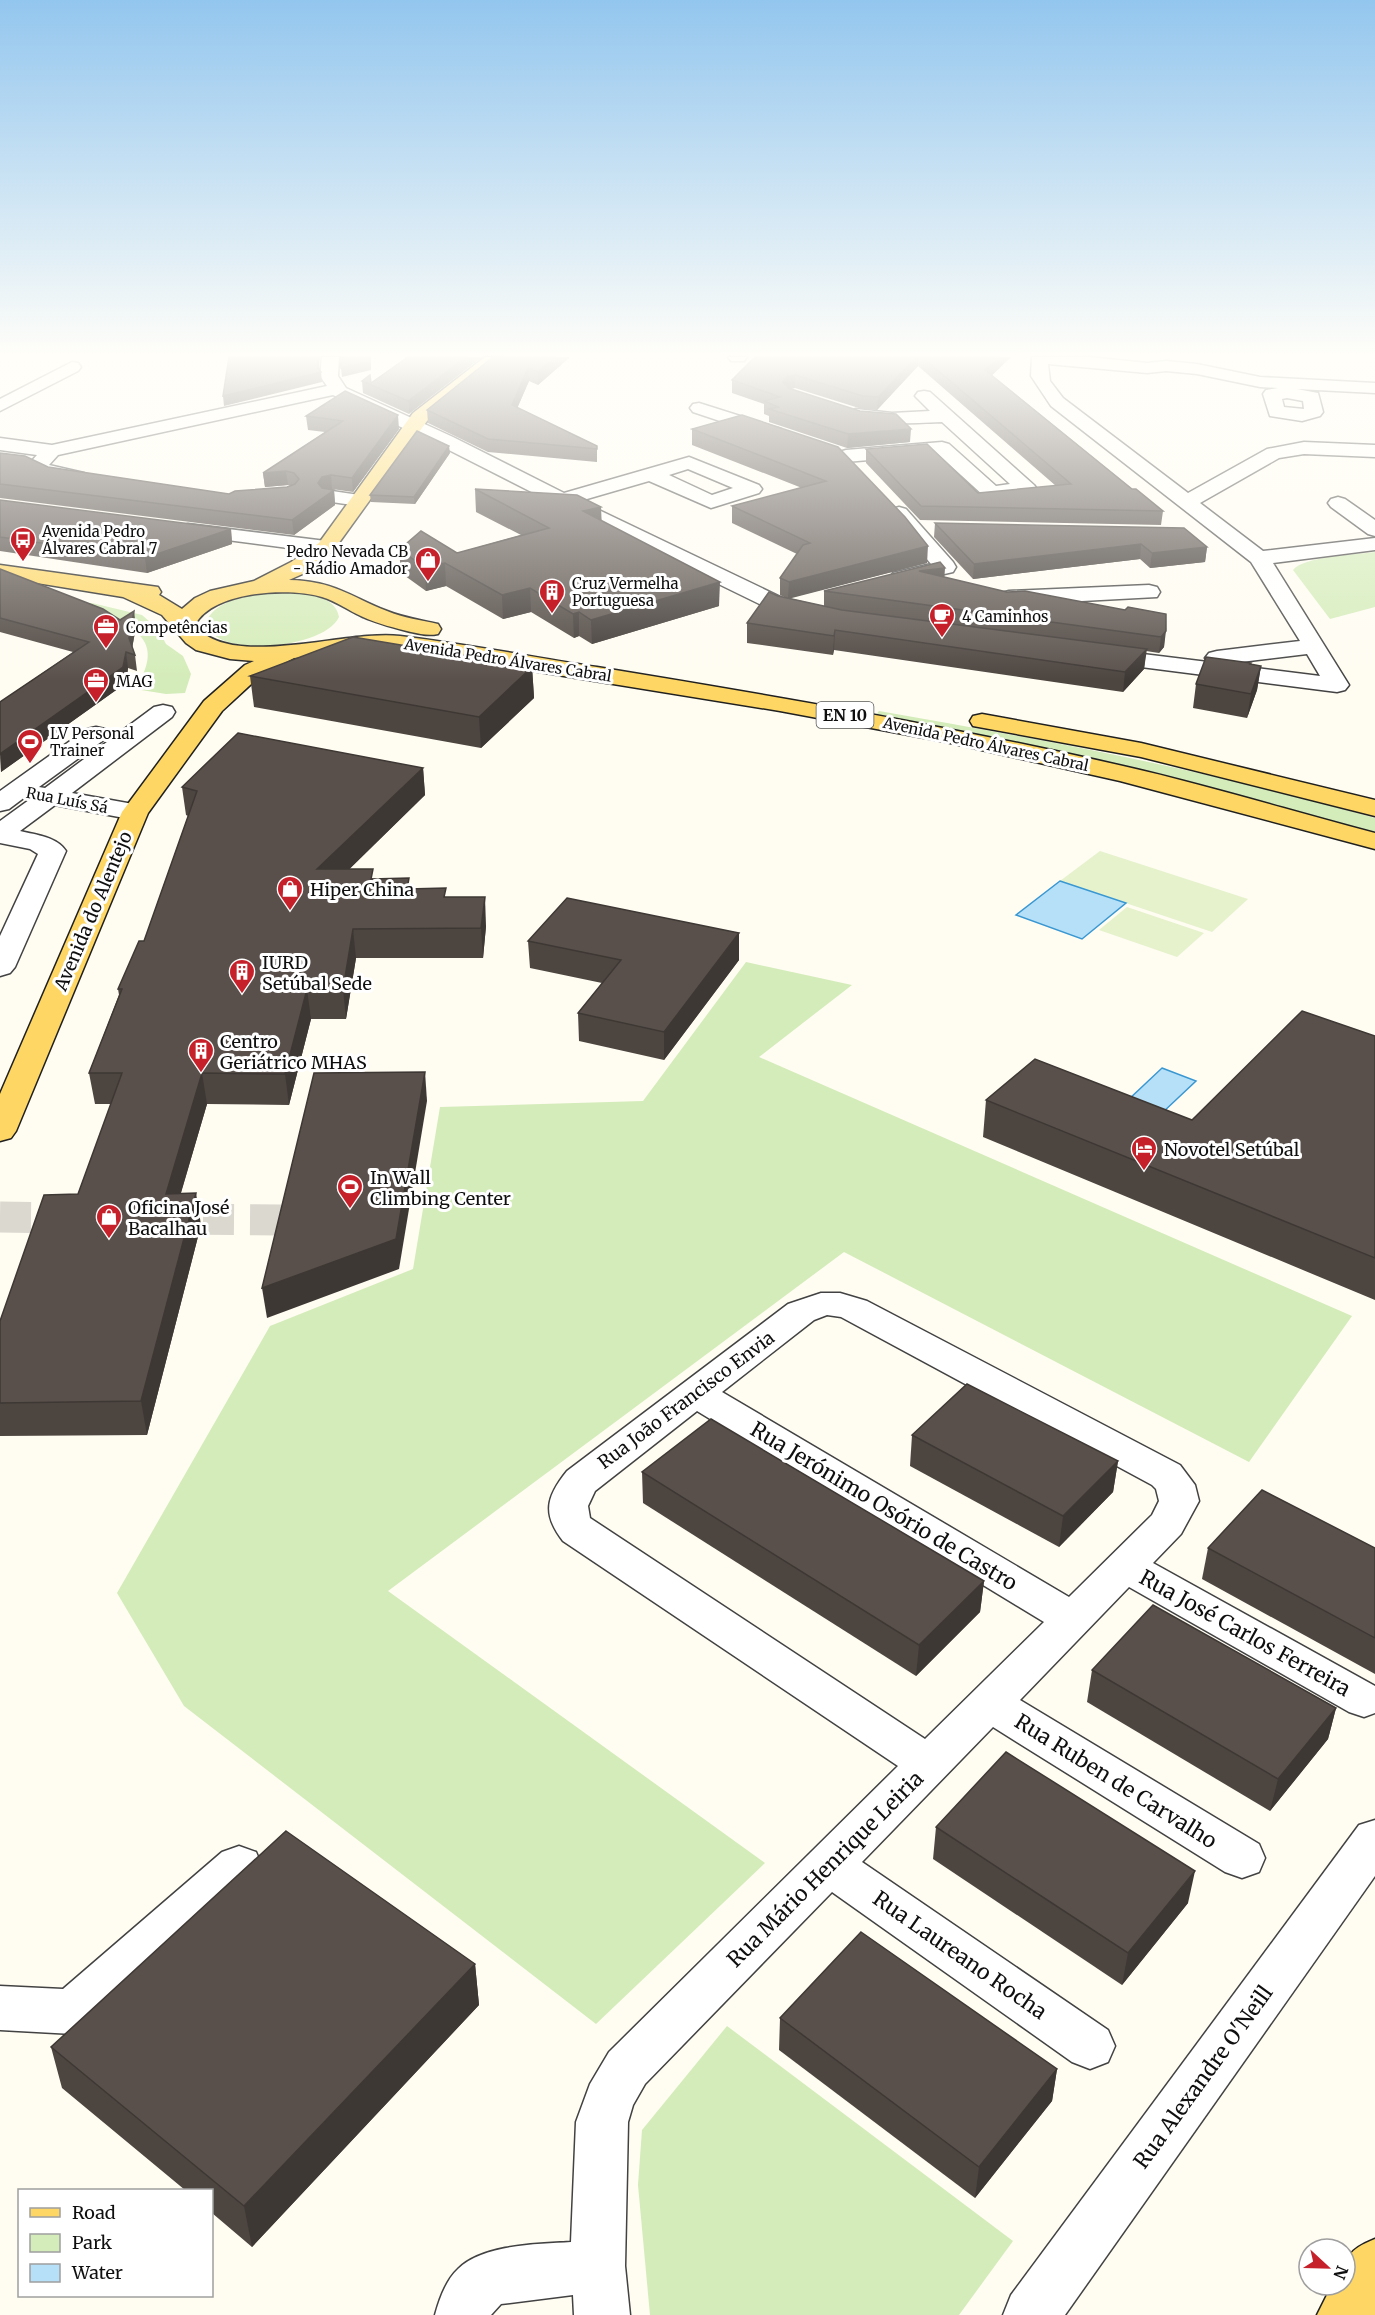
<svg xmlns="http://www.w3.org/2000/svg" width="1375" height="2315" viewBox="0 0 1375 2315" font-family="Merriweather,serif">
<rect width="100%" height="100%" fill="#fffcf2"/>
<g fill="#d4ecb9">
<path d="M1375,552v55l-45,12 -37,-49c11,-14 63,-15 82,-18z"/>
<path d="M270,593c20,0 65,-3 69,24 -14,32 -127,43 -133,5 10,-23 42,-26 64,-29z"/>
<path d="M92,603l50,12 16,14 8,15 17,12 8,18 -6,19 -19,1 -31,-5c37,-56 -13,-67 -57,-83z"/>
<path d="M879,711c167,29 333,60 496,107v15c-165,-48 -331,-85 -500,-117z"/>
<polygon points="746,962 852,985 759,1057 1352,1316 1249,1462 844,1252 388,1591 765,1863 596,2024 184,1706 117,1593 270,1326 413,1269 440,1107 643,1101"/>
<polygon points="727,2026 1013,2241 959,2315 650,2315 638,2185 642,2130"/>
</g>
<g fill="#e5f2cc">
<polygon points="1100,851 1248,899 1212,932 1060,881"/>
<polygon points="1127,907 1204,933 1177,957 1099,930"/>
</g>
<g fill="#b5e0f8" stroke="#3997d2" stroke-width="1.5">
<polygon points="1060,881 1126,903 1082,939 1016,915"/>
<polygon points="1162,1068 1196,1081 1161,1114 1127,1101"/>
</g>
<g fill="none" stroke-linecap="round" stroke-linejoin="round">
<g stroke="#dbd8d0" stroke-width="31" stroke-dasharray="31 16" stroke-linecap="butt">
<polyline points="0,1217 81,1218"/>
<polyline points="156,1219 289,1220"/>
</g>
<defs>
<g id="minor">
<path d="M322,357h17l-1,19 8,12 107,49 111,56 125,-36 70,28 3,4 -3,4 -48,15 -62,-27 -69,20 213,102 22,5 3,5 -3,5 -8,2 -29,-7 -223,-109 -116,-59 -106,-50 -275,60 -9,10 35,8 3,4 -3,4c-16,4 -47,-1 -57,-15l10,-11 -37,-5v-12l52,7 275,-59 -7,-10zM688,469l45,19 -21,7 -43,-20z"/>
<polygon points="728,357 747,357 744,361 731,361"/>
<path d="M1032,357h57l58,6 19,-2 31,3 63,13 115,6v10l-78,-4 21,4 5,19 -3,4 -18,5 -32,-5 -7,-22 3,-4 12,-2 -18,-1 -63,-13 -31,-3 -19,2 -99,-9 2,17 13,17 125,95 79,-44 37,-7 71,3v12l-71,-3 -25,4 -79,45 63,48 112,-13v12l-102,13 76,122 -4,5 -8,2 -243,-31 -4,-5 4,-5 8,-2 106,13 -3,-4 4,-5 8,-2 83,-10 -49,-79 -200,-156 -20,-30zM1287,398l16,3 1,8 -20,-2 -2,-8zM1307,654l13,22 -96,-12z"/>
<polygon points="72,362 78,363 81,367 78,371 0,411 0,399"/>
<path d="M924,391l6,1 104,93 3,4 -3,4 -43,5 -7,-2 -46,-42 -92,8 -7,-2 -3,-4 3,-4 7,-2 96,-8 7,2 47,42 14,-2 -68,-62c-31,1 -62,4 -92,-3l-3,-4 3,-4 6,-2 36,4 38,-2 -15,-15 3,-4z"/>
<polygon points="699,403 781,429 783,433 781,437 774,439 693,412 690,408 693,404"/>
<polygon points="332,491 366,496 369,500 366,504 359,506 325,501 322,497 325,493"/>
<polygon points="1338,497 1345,499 1375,520 1375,536 1368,534 1331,507 1328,503 1331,499"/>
<polygon points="899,507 906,509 953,562 956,567 953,572 901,584 893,583 890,578 893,573 931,564 889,513 892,509"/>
<polygon points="188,524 326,541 333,543 336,547 333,551 326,553 181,534 178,530 181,526"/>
<polygon points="1149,585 1157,587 1160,592 1157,597 1009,605 1001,603 998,598 1001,593 1009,591"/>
<path d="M163,705l9,2 3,5 -3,5 -100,76 72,13 4,6 -4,6 -9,2 -80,-15 -35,26c17,4 37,6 46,20l-51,116 -5,6 -10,3v-40l38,-82 -8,-5 -30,-6v-22l29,-21 -4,-3 -16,12 -9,2v-20l87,-62 9,-2 9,2 3,5 -3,5 -66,48 6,1 109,-81z"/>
<path d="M821,1293h19l27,8 313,164 15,20 4,16 -18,33 -28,29 222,123v27l-11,4 -15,-5 -220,-125 -109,113 239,144 6,14 -6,14 -17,6 -17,-6 -232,-145 -131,135 246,168 7,16 -7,16 -18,7 -18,-7 -240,-170 -187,192 -12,21 -5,17 -3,144 5,49h-56l-1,-20 -72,9 -10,11h-56c4,-15 11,-35 23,-46 25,-25 81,-25 113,-27l5,-120 14,-38 19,-32 289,-286 -335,-225c-21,-27 -17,-44 4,-70l221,-167zM827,1315l14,2 311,168 4,4 3,12 -7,14 -83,82 -347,-205 92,-72zM697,1411l347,211 -119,117 -335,-221 -2,-12 7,-15z"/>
<polygon points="1375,1820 1375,1876 1065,2315 1003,2315 1011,2295 1359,1825"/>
<polygon points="239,1846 256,1852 262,1866 256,1880 91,2028 73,2034 0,2030 0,1986 63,1989 222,1852"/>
</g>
<g id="major">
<path d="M485,357h19l-77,64 -94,130 -26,21 -18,8c45,1 60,16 98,31 17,7 34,9 51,13l3,5 -3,5c-10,2 -17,0 -27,-2 -16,-4 -33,-8 -48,-15 -14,-6 -27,-16 -41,-20 -33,-10 -110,-6 -127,28 35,46 151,4 205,11 66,8 132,21 197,31 177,29 352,59 526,99 84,19 168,45 252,67v16l-255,-68 -174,-39 -166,-31 -384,-62 -102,9 -33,17 -39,36 -74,102 -132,318 -5,7 -11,3v-47l122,-282 82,-111 41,-36 9,-4 -24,-2 -34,-9 -10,-7 -24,-28 -39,-18 -123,-20v-12l158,22 3,5 -2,3 23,14 13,-11 15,-7 44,-10 37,-19 28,-19 94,-130z"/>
<polygon points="982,714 1141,743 1375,800 1375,816 1141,757 973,726 970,721 973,716"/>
<path d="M1375,2239v76h-58l15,-30h13c0,-29 3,-35 30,-46z"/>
</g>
</defs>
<use href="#minor" stroke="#424242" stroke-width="3"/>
<use href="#major" stroke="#202020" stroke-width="3"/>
<use href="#minor" fill="#fff" fill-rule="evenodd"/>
<use href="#major" fill="#fdd664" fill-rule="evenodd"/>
</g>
<g fill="#4d4540">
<polygon points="408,357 409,414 363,393 362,381 371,383"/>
<polygon points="493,357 570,357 538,385 529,381 517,408 597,446 597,462 488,452 428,423 427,410"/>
<polygon points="755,357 1011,357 992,375 1132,489 1163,511 1161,525 920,520 866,463 866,449 978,493 1056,486 918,366 877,410 862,409 795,388 789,389 910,442 847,448 769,422 769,416 764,414 764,404 732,393 732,380"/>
<polygon points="742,415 927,563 789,598 824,606 824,591 944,577 1007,592 1125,610 1166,614 1164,647 1159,653 1146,651 1144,669 1123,692 834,650 833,655 747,643 747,623 786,598 780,595 780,578 797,554 732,523 732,506 802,488 692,445 692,429"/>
<polygon points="306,416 399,429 353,492 332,489 330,490 334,490 335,505 294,535 0,498 0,453 48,467 229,494 287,487 291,486 288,485 265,487 263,473 325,432 308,430"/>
<polygon points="450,453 415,504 371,502 370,495"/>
<polygon points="475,489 601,507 601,521 719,606 592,644 579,636 574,638 531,612 503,619 446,586 426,591 401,573 399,550 457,553 521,535 476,512"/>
<polygon points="0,500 231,529 232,544 147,573 0,551"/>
<polygon points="935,523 1207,547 1205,562 1150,568 1140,559 973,579 934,537"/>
<polygon points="0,569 136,627 132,648 135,655 137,671 128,668 126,683 1,772 0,702 73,652 0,632"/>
<polygon points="1250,665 1261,666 1257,690 1247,718 1193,708 1196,684"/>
<polygon points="532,667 534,698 481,748 254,707 250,676"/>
<polygon points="423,768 425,795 349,869 374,879 446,897 486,926 483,958 356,958 346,1019 311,1019 289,1105 207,1104 181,1193 201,1225 147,1435 0,1436 0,1321 78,1194 111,1104 95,1104 89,1073 119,995 118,989 144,941 188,816 186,815 182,787"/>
<polygon points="528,941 739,960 664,1060 579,1041 578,1013 602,983 530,968"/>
<polygon points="1375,1036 1375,1300 983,1137 986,1100 1192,1120"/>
<polygon points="912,1435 1118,1461 1113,1492 1059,1547 910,1466"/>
<polygon points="642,1472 984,1581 980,1612 916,1676 643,1503"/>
<polygon points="1208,1548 1375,1548 1375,1674 1202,1579"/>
<polygon points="1092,1670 1336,1708 1328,1739 1270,1811 1087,1702"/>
<polygon points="936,1827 1188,1903 1122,1985 933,1859"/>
<polygon points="475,1964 479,2005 252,2247 212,2213 212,2190 185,2190 62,2088 51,2047"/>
<polygon points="780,2018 1057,2069 1052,2101 975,2198 779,2050"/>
</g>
<g fill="#3e3834">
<polygon points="318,357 320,357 318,373 321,372 322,382 224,406 223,396"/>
<polygon points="371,357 371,370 342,377 341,368"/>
<polygon points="466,357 482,357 409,414 408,401"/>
<polygon points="555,357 570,357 538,385 538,372"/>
<polygon points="917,357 919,357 918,366 877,410 878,397"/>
<polygon points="999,357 1011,357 984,383 985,370"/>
<polygon points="528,368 529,381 513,418 512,405"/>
<polygon points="795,375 795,388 786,390 783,382 787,377"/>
<polygon points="398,415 399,429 353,492 352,478"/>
<polygon points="911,429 910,442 847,448 848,434"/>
<polygon points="449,446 450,453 415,504 414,497"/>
<polygon points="286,471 288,485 265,487 263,473"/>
<polygon points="331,475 332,489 323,492 318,483 322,477"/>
<polygon points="334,490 335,505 294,535 292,520"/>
<polygon points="601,507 602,529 583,511"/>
<polygon points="231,529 232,544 147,573 145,558"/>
<polygon points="1141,544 1140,559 973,579 974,564"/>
<polygon points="928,546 927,563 788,599 789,582"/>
<polygon points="1207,547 1205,562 1150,568 1152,553"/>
<polygon points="445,563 446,586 426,591 425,567"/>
<polygon points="945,568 944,583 919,571"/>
<polygon points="720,582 719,606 592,644 591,620"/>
<polygon points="530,588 531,612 503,619 502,595"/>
<polygon points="134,611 136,627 131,654 129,638"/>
<polygon points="579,612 579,636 574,638 573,614"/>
<polygon points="835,630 834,650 833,655 834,636"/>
<polygon points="1166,631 1164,647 1159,653 1161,637"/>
<polygon points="1147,649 1144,669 1123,692 1125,672"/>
<polygon points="126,652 128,668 126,683 1,772 0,754"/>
<polygon points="1261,666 1257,690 1247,718 1251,694"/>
<polygon points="532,667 534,698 481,748 479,717"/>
<polygon points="423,768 425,795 320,898 317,869"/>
<polygon points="485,897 486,926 483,958 481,928"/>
<polygon points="353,929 356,958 346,1019 343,989"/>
<polygon points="739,933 739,960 664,1060 664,1032"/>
<polygon points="307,989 311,1019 289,1105 285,1074"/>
<polygon points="425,1072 427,1101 399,1269 267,1318 262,1288"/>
<polygon points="202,1073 207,1104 171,1226 166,1194"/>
<polygon points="196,1193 201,1225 147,1435 141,1401"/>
<polygon points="1118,1461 1113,1492 1059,1547 1063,1516"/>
<polygon points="984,1581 980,1612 916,1676 919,1645"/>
<polygon points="1336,1708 1328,1739 1270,1811 1278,1779"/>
<polygon points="1195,1871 1188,1903 1122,1985 1128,1953"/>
<polygon points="475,1964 479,2005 252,2247 244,2206"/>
<polygon points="1057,2069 1052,2101 975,2198 979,2167"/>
</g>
<g fill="#59504b" stroke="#3e3834" stroke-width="1.5">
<polygon points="229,357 318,357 317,366 321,372 223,396"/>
<polygon points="340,357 370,357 370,361 341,368"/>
<polygon points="408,357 466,357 408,401 362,381 370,375 371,383"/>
<polygon points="493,357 555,357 538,372 528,368 512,405 597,446 597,449 488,439 427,410"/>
<polygon points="755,357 917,357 878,397 863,396 795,375 787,377 783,382 788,388 860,411 896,414 911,429 848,434 769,409 778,407 764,401 780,397 732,380"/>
<polygon points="922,357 999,357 985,370 1132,489 1136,489 1163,511 921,506 866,449 927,444 978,493 1071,484"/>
<polygon points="345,391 398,415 352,478 331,475 322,477 318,483 322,488 334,490 292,520 0,484 0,453 25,456 48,467 229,494 235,491 287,487 295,484 299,479 294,473 286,471 263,473 343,421 306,416"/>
<polygon points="742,415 838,447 905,517 928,546 789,582 780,578 803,545 810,543 732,506 826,481 692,429"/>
<polygon points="417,431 449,446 414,497 370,495"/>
<polygon points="475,489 577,495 601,507 583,511 720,582 591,620 579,612 573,614 530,588 502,595 445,563 425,567 399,550 421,531 457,553 549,528"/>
<polygon points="0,500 231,529 145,558 0,537"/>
<polygon points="935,523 1184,528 1207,547 1152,553 1141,544 974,564"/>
<polygon points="940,562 945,568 919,571 1007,592 1025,591 1125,610 1128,607 1166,614 1166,631 1161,637 824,591"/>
<polygon points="0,569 103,609 120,620 134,611 129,638 135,655 126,652 123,667 0,754 0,702 89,642 0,618"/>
<polygon points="769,592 778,596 842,610 1147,649 1125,672 835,630 834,636 747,623"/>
<polygon points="353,637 532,667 479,717 250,676"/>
<polygon points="1206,657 1251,663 1250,664 1261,666 1251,694 1196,684"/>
<polygon points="238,733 423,768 317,869 373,869 371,879 409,878 407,889 446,888 444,897 485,897 481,928 353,929 343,989 307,989 285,1074 202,1073 166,1194 196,1193 141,1401 0,1403 0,1321 44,1195 78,1194 122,1073 89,1073 122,989 118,989 139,941 144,941 197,791 182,787"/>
<polygon points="567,898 739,933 664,1032 578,1013 621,960 528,941"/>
<polygon points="1302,1011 1375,1036 1375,1258 986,1100 1035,1059 1192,1120"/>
<polygon points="425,1072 396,1239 262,1288 314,1073"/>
<polygon points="967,1384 1118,1461 1063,1516 912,1435"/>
<polygon points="711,1419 984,1581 919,1645 642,1472"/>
<polygon points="1262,1490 1375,1548 1375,1638 1208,1548"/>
<polygon points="1153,1605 1336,1708 1278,1779 1092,1670"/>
<polygon points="1006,1752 1195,1871 1128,1953 936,1827"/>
<polygon points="286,1831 475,1964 244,2206 51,2047"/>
<polygon points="861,1932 1057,2069 979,2167 780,2018"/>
</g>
<linearGradient id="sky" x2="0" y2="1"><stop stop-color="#93c6ee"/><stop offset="0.52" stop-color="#fffef9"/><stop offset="1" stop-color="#fffef9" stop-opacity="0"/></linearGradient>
<rect width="1375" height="681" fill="url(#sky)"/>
<defs>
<symbol id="bus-pin" viewBox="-11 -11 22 30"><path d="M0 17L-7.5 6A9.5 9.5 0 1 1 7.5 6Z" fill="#c6212b" stroke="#fff"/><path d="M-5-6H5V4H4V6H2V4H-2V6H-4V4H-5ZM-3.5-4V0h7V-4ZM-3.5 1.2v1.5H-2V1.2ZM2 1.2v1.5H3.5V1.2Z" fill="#fff"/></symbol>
<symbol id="shop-pin" viewBox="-11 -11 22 30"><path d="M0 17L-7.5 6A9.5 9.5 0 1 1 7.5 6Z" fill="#c6212b" stroke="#fff"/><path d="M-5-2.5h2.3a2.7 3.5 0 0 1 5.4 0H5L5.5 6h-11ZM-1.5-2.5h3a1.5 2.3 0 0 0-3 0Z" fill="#fff"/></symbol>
<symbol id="building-pin" viewBox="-11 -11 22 30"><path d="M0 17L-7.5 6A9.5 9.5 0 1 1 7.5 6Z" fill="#c6212b" stroke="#fff"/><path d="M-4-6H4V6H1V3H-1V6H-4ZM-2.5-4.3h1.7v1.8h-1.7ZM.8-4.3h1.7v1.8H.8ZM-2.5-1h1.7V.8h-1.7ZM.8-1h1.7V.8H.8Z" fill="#fff"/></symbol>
<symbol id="cafe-pin" viewBox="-11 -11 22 30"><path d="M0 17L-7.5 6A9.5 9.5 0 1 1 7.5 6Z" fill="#c6212b" stroke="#fff"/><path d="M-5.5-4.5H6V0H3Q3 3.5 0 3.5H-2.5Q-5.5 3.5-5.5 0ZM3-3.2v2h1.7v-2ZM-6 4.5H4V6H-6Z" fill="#fff"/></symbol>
<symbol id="office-pin" viewBox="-11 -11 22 30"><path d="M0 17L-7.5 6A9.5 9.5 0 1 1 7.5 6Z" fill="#c6212b" stroke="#fff"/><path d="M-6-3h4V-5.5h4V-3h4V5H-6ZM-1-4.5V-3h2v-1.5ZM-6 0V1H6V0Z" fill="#fff"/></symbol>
<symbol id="stadium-pin" viewBox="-11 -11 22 30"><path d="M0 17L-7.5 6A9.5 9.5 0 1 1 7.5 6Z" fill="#c6212b" stroke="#fff"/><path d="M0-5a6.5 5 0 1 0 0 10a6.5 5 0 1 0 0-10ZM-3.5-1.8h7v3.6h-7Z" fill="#fff"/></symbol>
<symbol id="hotel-pin" viewBox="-11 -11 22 30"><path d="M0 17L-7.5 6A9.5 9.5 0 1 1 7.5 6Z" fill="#c6212b" stroke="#fff"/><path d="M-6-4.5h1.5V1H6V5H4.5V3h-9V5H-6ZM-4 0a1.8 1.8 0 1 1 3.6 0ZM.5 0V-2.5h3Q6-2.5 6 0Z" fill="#fff"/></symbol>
</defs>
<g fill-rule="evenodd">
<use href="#bus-pin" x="8" y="525" width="30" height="40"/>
<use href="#shop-pin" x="413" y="545" width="30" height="40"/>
<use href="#building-pin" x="537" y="577" width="30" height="40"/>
<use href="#cafe-pin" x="927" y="601" width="30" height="40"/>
<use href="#office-pin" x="91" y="612" width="30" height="40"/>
<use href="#office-pin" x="81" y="666" width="30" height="40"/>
<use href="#stadium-pin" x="15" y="727" width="30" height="40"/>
<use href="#shop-pin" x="275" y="874" width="30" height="40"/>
<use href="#building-pin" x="227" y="957" width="30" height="40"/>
<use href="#building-pin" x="186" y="1036" width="30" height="40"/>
<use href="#hotel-pin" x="1129" y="1134" width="30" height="40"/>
<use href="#stadium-pin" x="335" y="1172" width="30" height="40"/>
<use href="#shop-pin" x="94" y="1202" width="30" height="40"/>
</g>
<g text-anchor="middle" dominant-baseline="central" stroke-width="6" stroke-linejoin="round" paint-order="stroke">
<g font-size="15" fill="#0f0f0f" stroke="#fff" text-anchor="start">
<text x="42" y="531">Avenida Pedro<tspan x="42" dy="17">Álvares Cabral 7</tspan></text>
<text x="408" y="551" text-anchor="end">Pedro Nevada CB<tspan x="408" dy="17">- Rádio Amador</tspan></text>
<text x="572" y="583">Cruz Vermelha<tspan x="572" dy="17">Portuguesa</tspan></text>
<text x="962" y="616">4 Caminhos</text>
<text x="126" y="627">Competências</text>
<text x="116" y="681">MAG</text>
<text x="50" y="733">LV Personal<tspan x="50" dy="17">Trainer</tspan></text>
</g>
<g font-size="15" fill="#0f0f0f" stroke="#fff">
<text transform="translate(508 660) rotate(9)">Avenida Pedro Álvares Cabral</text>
<text transform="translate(986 744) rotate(12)">Avenida Pedro Álvares Cabral</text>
<text transform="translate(67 800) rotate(11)">Rua Luís Sá</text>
</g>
<rect fill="#fff" stroke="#575757" stroke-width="1.5" x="816.5" y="702" width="57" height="26" rx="4.5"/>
<g font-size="16" font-weight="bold" fill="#0f0f0f">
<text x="845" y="715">EN 10</text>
</g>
<g font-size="18" fill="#0f0f0f" stroke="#fff" text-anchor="start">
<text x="310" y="889">Hiper China</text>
<text x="262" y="962">IURD<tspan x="262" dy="21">Setúbal Sede</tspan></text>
<text x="220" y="1041">Centro<tspan x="220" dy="21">Geriátrico MHAS</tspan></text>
<text x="1164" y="1149">Novotel Setúbal</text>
<text x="370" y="1177">In Wall<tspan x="370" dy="21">Climbing Center</tspan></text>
<text x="128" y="1207">Oficina José<tspan x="128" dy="21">Bacalhau</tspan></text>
</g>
<g font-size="18" fill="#0f0f0f" stroke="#fff">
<text transform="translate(93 911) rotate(-67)">Avenida do Alentejo</text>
<text transform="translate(686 1400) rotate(-37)">Rua João Francisco Envia</text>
</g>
<g font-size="21" fill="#0f0f0f" stroke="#fff">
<text transform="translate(884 1506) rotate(31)">Rua Jerónimo Osório de Castro</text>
<text transform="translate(1245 1633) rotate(29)">Rua José Carlos Ferreira</text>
<text transform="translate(1116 1781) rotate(32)">Rua Ruben de Carvalho</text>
<text transform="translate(825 1869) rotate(-45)">Rua Mário Henrique Leiria</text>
<text transform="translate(960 1955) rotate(35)">Rua Laureano Rocha</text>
<text transform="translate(1203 2077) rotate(-54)">Rua Alexandre O'Neill</text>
</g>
</g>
<rect x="18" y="2189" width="195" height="108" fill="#ffffff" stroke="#9f9f9f" stroke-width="1.5"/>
<rect x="30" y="2208" width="30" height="9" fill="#fdd664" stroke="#9f9f9f" stroke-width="1.5"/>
<text x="72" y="2219" font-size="18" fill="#0f0f0f">Road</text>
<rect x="30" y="2234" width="30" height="18" fill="#d4ecb9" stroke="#9f9f9f" stroke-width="1.5"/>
<text x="72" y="2249" font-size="18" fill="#0f0f0f">Park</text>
<rect x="30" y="2264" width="30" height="18" fill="#b5e0f8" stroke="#9f9f9f" stroke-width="1.5"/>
<text x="72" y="2279" font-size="18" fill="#0f0f0f">Water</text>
<g transform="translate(1327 2267) rotate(112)"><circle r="28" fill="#ffffff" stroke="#9f9f9f" stroke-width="1.5"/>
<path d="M0-4.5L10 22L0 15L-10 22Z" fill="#c6212b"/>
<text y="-9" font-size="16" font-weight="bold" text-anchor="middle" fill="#0f0f0f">N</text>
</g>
</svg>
